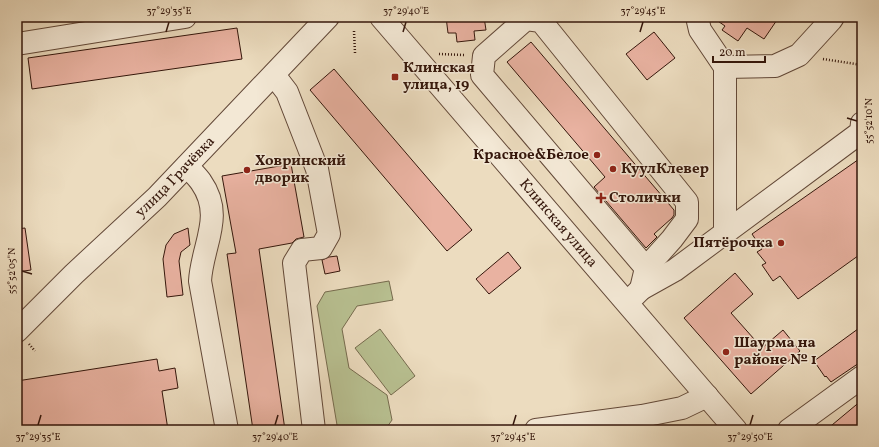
<svg xmlns="http://www.w3.org/2000/svg" width="879" height="447" viewBox="0 0 879 447" font-family="Vollkorn,serif">
<rect width="100%" height="100%" fill="#ecdcbf"/>
<filter id="stains"><feTurbulence type="fractalNoise" baseFrequency=".005" numOctaves="4"/><feColorMatrix values="0 0 0 0 .2 0 0 0 0 .09 0 0 0 0 .02 0 0 0 .5 -.17"/></filter>
<radialGradient id="worn" r=".72"><stop offset=".6" stop-color="#630" stop-opacity="0"/><stop offset="1" stop-color="#630" stop-opacity=".3"/></radialGradient>
<g fill="#b8c091" stroke="#766b4e">
<polygon points="389,281 393,300 357,306 342,329 349,368 387,395 392,420 385,430 344,430 337,425 317,306 325,292"/>
<polygon points="380,329 415,376 391,395 355,348"/>
</g>
<g fill="#e9b2a1" stroke="#34160b">
<polygon points="446,17 484,17 486,30 474,31 475,40 457,42 456,33 448,33"/>
<polygon points="712,17 779,17 764,39 747,28 738,41 722,30 725,26"/>
<polygon points="237,28 242,59 32,89 28,58"/>
<polygon points="654,32 675,58 647,80 626,54"/>
<polygon points="531,42 674,210 674,215 672,218 654,234 657,237 646,248 594,187 605,177 507,62"/>
<polygon points="334,69 472,230 447,251 310,90"/>
<polygon points="862,157 862,253 798,299 780,276 773,281 762,265 766,263 757,252 762,249 752,234"/>
<polygon points="291,164 304,237 296,239 292,243 259,249 285,430 253,430 227,254 236,253 222,176"/>
<polygon points="25,228 31,270 17,272 17,229"/>
<polygon points="188,228 190,245 181,252 179,261 183,295 167,297 163,259 166,245 174,234"/>
<polygon points="508,252 521,268 489,294 476,279"/>
<polygon points="337,256 340,271 325,274 322,260 329,257"/>
<polygon points="735,273 753,294 731,313 762,348 783,330 800,351 751,394 684,318"/>
<polygon points="862,326 862,361 831,382 826,376 825,377 814,361"/>
<polygon points="157,359 159,371 175,368 178,388 162,391 168,430 17,430 17,381"/>
<polygon points="862,400 862,430 826,430"/>
</g>
<g fill="none" stroke-linecap="round" stroke-linejoin="round">
<defs>
<g id="minor">
<path id="s1" d="M381,17l355,413"/>
<polyline points="697,17 700,30 725,67 725,232"/>
<polyline points="17,44 185,17"/>
<polyline points="725,67 775,66 799,55 831,20 833,17"/>
<polyline points="274,75 287,92 317,169 329,234 321,248 302,250 294,263 314,430"/>
<path d="M187,166c4,5 10,10 14,16 24,34 1,63 -1,99l27,149"/>
<polyline points="641,289 646,268 482,75 484,56 526,19 541,21 687,202 687,219 672,239 646,268"/>
<polyline points="635,295 641,289 675,270 861,132 862,123"/>
<path id="s2" d="M17,331l57,-57 83,-77 171,-180"/>
<polyline points="536,430 642,416 682,408 707,396"/>
<polyline points="789,430 862,377"/>
</g>
</defs>
<use href="#minor" stroke="#624838" stroke-width="24"/>
<g stroke="#34160b" stroke-width="2.5" stroke-dasharray="1 2" stroke-linecap="butt">
<polyline points="354,31 355,53"/>
<polyline points="439,54 464,55"/>
<polyline points="823,59 862,65"/>
<polyline points="29,344 35,351"/>
</g>
<use href="#minor" stroke="#f3e8d5" stroke-width="22"/>
</g>
<path fill="none" stroke="#34160b" stroke-width="1.5" d="M166,32l3,-10M403,32l3,-10M640,32l3,-10M847,118l10,3M22,271l10,3M38,425l3,-10M275,425l3,-10M513,425l3,-10M750,425l3,-10"/>
<g fill="#8f2418" stroke="#f3e8d5" stroke-width="1.5">
<rect x="391" y="73" width="8" height="8" rx="2"/>
<circle cx="597" cy="155" r="4"/>
<circle cx="613" cy="169" r="4"/>
<circle cx="247" cy="170" r="4"/>
<path d="M599 192h4v4h4v4h-4v4h-4v-4h-4v-4h4z"/>
<circle cx="781" cy="243" r="4"/>
<circle cx="726" cy="352" r="4"/>
</g>
<g text-anchor="middle" dominant-baseline="central" stroke-width="3" stroke-linejoin="round" paint-order="stroke">
<g font-size="15" font-weight="bold" fill="#34160b" stroke="#f3e8d5" text-anchor="start">
<text x="403" y="68">Клинская<tspan x="403" dy="17">улица, 19</tspan></text>
<text x="589" y="155" text-anchor="end">Красное&amp;Белое</text>
<text x="255" y="161">Ховринский<tspan x="255" dy="17">дворик</tspan></text>
<text x="621" y="169">КуулКлевер</text>
<text x="609" y="198">Столички</text>
<text x="773" y="243" text-anchor="end">Пятёрочка</text>
<text x="734" y="343">Шаурма на<tspan x="734" dy="17">районе № 1</tspan></text>
</g>
<g font-size="15" fill="#34160b" stroke="#f3e8d5">
<text stroke="none"><textPath href="#s2" startOffset="221">улица Грачёвка</textPath></text>
<text stroke="none"><textPath href="#s1" startOffset="272">Клинская улица</textPath></text>
</g>
</g>
<rect width="879" height="447" fill="none" stroke="#ecdcbf" stroke-width="44"/>
<path d="M713 56v6h52v-6" fill="none" stroke="#34160b" stroke-width="2"/>
<text x="719" y="56" font-size="12" fill="#34160b" stroke="#f3e8d5" stroke-width="3" paint-order="stroke">20 m</text>
<rect x="22" y="22" width="835" height="403" fill="none" stroke="#34160b" stroke-width="1.5"/>
<g font-size="10" text-anchor="middle" fill="#34160b">
<text x="169" y="14">37°29'35"E</text>
<text x="406" y="14">37°29'40"E</text>
<text x="643" y="14">37°29'45"E</text>
<text transform="translate(868 121) rotate(-90)" y="4">55°52'10"N</text>
<text transform="translate(11 271) rotate(-90)" y="4">55°52'05"N</text>
<text x="38" y="440">37°29'35"E</text>
<text x="275" y="440">37°29'40"E</text>
<text x="513" y="440">37°29'45"E</text>
<text x="750" y="440">37°29'50"E</text>
</g>
<rect width="100%" height="100%" filter="url(#stains)"/>
<rect width="100%" height="100%" fill="url(#worn)"/>
</svg>
